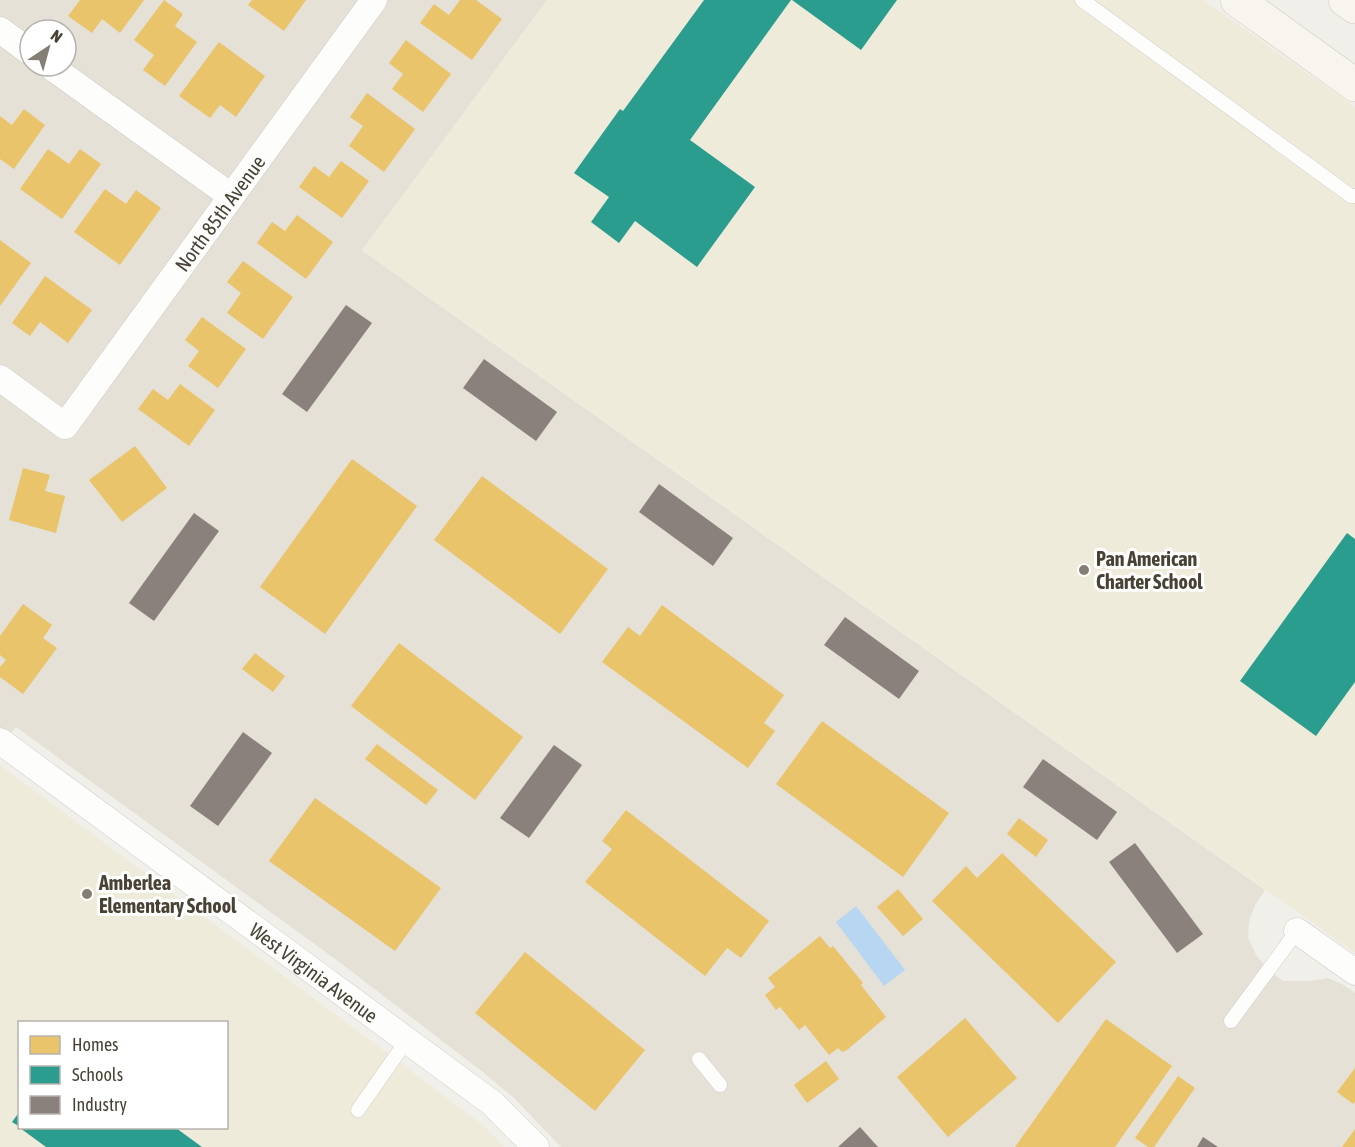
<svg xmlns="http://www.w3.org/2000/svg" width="1355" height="1147" viewBox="0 0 1355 1147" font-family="'Asap Condensed',sans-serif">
<rect width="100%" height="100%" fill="#f0efea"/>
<path fill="#e5e1d7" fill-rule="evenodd" d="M0,0h547l-184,251 902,639 -10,15 -6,17 -1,16 8,17 14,16 13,10h28l17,-3 14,6 13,9v154h-794l-47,-49 -30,-25 -146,-112 -322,-234 -16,19zM30,30h36v36h-36z"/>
<g fill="#efebdb" fill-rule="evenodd">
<polygon points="547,0 1203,0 1355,107 1355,953 362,250"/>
<path d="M0,765l367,273 118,89 19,20h-504zM20,1022h206v106h-206z"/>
</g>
<polygon fill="#b7d6f2" points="856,906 905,970 884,986 836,922"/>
<g fill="#e9c46a">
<polygon points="80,0 144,0 120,33 102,19 92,33 68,16"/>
<polygon points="164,0 183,14 175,26 197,42 165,86 143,70 154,55 134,40"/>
<polygon points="252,0 306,0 284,31 248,5"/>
<polygon points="460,0 476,0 502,19 472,60 420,23 434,4 449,15"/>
<polygon points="406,40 451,74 423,112 392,89 403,74 389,63"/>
<polygon points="219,42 265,76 236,117 220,105 210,118 179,96"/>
<polygon points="367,93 415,129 384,172 349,146 363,126 350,117"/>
<polygon points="24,109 45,125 14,169 0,159 0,116 12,125"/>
<polygon points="48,149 69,164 80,149 101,164 62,219 20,189"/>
<polygon points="341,161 369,181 342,218 299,187 314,166 329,177"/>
<polygon points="105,189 126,204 136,190 161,208 120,265 74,232"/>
<polygon points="297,215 333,242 306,279 257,243 272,222 285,231"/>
<polygon points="0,240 31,263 0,306"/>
<polygon points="243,261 293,297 263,339 227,313 241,293 227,282"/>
<polygon points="45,276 92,310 68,343 40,322 30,336 12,323"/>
<polygon points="202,317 246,349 218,388 188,366 199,351 185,340"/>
<polygon points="180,384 215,410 189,446 138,409 153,389 168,400"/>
<polygon points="135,446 167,488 122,522 89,480"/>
<polygon points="352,459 417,506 325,634 260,587"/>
<polygon points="23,468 50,475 45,491 65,496 56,533 9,520"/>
<polygon points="482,476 608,569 560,634 434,540"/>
<polygon points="23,604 52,625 43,638 57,648 23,694 0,677 0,667 6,660 0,655 0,636"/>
<polygon points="662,605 784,695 764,723 775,731 748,768 602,662 628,627 640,636"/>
<polygon points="399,643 523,737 475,800 351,706"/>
<polygon points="255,653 285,676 273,692 242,669"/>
<polygon points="822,721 949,813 903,877 776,784"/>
<polygon points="377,744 438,790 426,805 365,759"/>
<polygon points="315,798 441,888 395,951 269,861"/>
<polygon points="626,810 769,921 741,958 727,948 705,976 585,882 612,849 602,841"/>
<polygon points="1019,818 1048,840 1036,857 1007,834"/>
<polygon points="1002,853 1116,962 1058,1023 932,901 966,866 977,878"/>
<polygon points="898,889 923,919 903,936 877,907"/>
<polygon points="820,936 830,948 833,946 863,983 861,985 886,1017 847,1050 842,1052 838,1048 829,1055 805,1025 799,1030 780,1007 776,1010 765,995 775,987 768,978"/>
<polygon points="525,952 645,1050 595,1111 475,1013"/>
<polygon points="965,1018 1017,1078 948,1137 897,1077"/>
<polygon points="1106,1019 1172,1066 1115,1147 1015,1147"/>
<polygon points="826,1061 839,1079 807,1103 794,1085"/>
<polygon points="1355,1068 1355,1102 1353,1104 1337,1092"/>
<polygon points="1178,1076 1195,1088 1154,1147 1148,1147 1135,1138"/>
<polygon points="1355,1129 1355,1147 1342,1147"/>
</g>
<g fill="#2a9d8f">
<polygon points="704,0 791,0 690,140 755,187 697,267 635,221 619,243 591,222 609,197 574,173 620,109 623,111"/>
<polygon points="792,0 897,0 861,50"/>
<polygon points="1347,533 1355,539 1355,682 1316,736 1240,681"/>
<polygon points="20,1111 20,1127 12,1122"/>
<polygon points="20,1128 176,1128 202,1147 46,1147"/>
</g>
<g fill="#8a817c">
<polygon points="346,305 372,323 307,412 282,394"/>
<polygon points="484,359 557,412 536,441 463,388"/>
<polygon points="659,484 733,538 713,566 639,512"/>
<polygon points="194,513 219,531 154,621 129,603"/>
<polygon points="845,617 919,671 899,699 824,645"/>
<polygon points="243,732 272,753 218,826 190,806"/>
<polygon points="554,745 582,765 529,838 500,818"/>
<polygon points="1043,759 1117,812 1097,840 1023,787"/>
<polygon points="1135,843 1203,934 1177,953 1109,862"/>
<polygon points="860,1127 878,1147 838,1147"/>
<polygon points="1203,1137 1218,1147 1197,1147"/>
</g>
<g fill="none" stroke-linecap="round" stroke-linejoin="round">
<defs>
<g id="service">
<polyline points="1082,0 1351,196 1355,196"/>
<polyline points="1231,1021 1297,931"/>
<polyline points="699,1059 720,1085"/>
<polyline points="358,1110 407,1040"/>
</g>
<g id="minor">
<polyline points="0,30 30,52"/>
<polyline points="50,66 231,196"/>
<path id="s1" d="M0,378l65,48 309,-426"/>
<path id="s2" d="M0,741l492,362 44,44"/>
<polyline points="1297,931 1355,972"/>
</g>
<g id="secondary">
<polyline points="1237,0 1355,85"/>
<polyline points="1345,0 1355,7"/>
</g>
</defs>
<use href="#service" stroke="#cfcdc7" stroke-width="15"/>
<use href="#minor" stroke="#cfcdc7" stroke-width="27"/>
<use href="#secondary" stroke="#d0cdc0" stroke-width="34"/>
<use href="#service" stroke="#fdfdfc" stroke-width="14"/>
<use href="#minor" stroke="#fdfdfc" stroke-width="26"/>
<use href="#secondary" stroke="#f7f5ee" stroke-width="33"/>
</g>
<g fill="#837f74" stroke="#fff" stroke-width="2">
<circle cx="1084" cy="570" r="6"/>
<circle cx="87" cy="894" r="6"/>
</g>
<g text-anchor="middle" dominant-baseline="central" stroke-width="6" stroke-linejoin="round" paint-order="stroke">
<g font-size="20" fill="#484235" stroke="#fff">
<text stroke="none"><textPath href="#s1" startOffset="344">North 85th Avenue</textPath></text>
<text stroke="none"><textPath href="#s2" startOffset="390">West Virginia Avenue</textPath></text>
</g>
<g font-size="20" font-weight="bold" fill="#484235" stroke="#fff" text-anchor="start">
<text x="1096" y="558">Pan American<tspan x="1096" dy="23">Charter School</tspan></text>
<text x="99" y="882">Amberlea<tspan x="99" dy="23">Elementary School</tspan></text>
</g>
</g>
<rect x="18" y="1021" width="210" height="108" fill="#ffffff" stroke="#b6b3ae" stroke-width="1.5"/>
<rect x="30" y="1036" width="30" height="18" fill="#e9c46a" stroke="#b6b3ae" stroke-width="1.5"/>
<text x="72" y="1051" font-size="18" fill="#484235">Homes</text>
<rect x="30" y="1066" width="30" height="18" fill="#2a9d8f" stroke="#b6b3ae" stroke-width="1.5"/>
<text x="72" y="1081" font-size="18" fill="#484235">Schools</text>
<rect x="30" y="1096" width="30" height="18" fill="#8a817c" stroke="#b6b3ae" stroke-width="1.5"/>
<text x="72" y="1111" font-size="18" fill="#484235">Industry</text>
<g transform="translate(48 48) rotate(36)"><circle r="28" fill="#ffffff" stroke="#b6b3ae" stroke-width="1.5"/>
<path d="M0-4.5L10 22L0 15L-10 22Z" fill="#837f74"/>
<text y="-9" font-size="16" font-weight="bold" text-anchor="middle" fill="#484235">N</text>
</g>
</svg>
